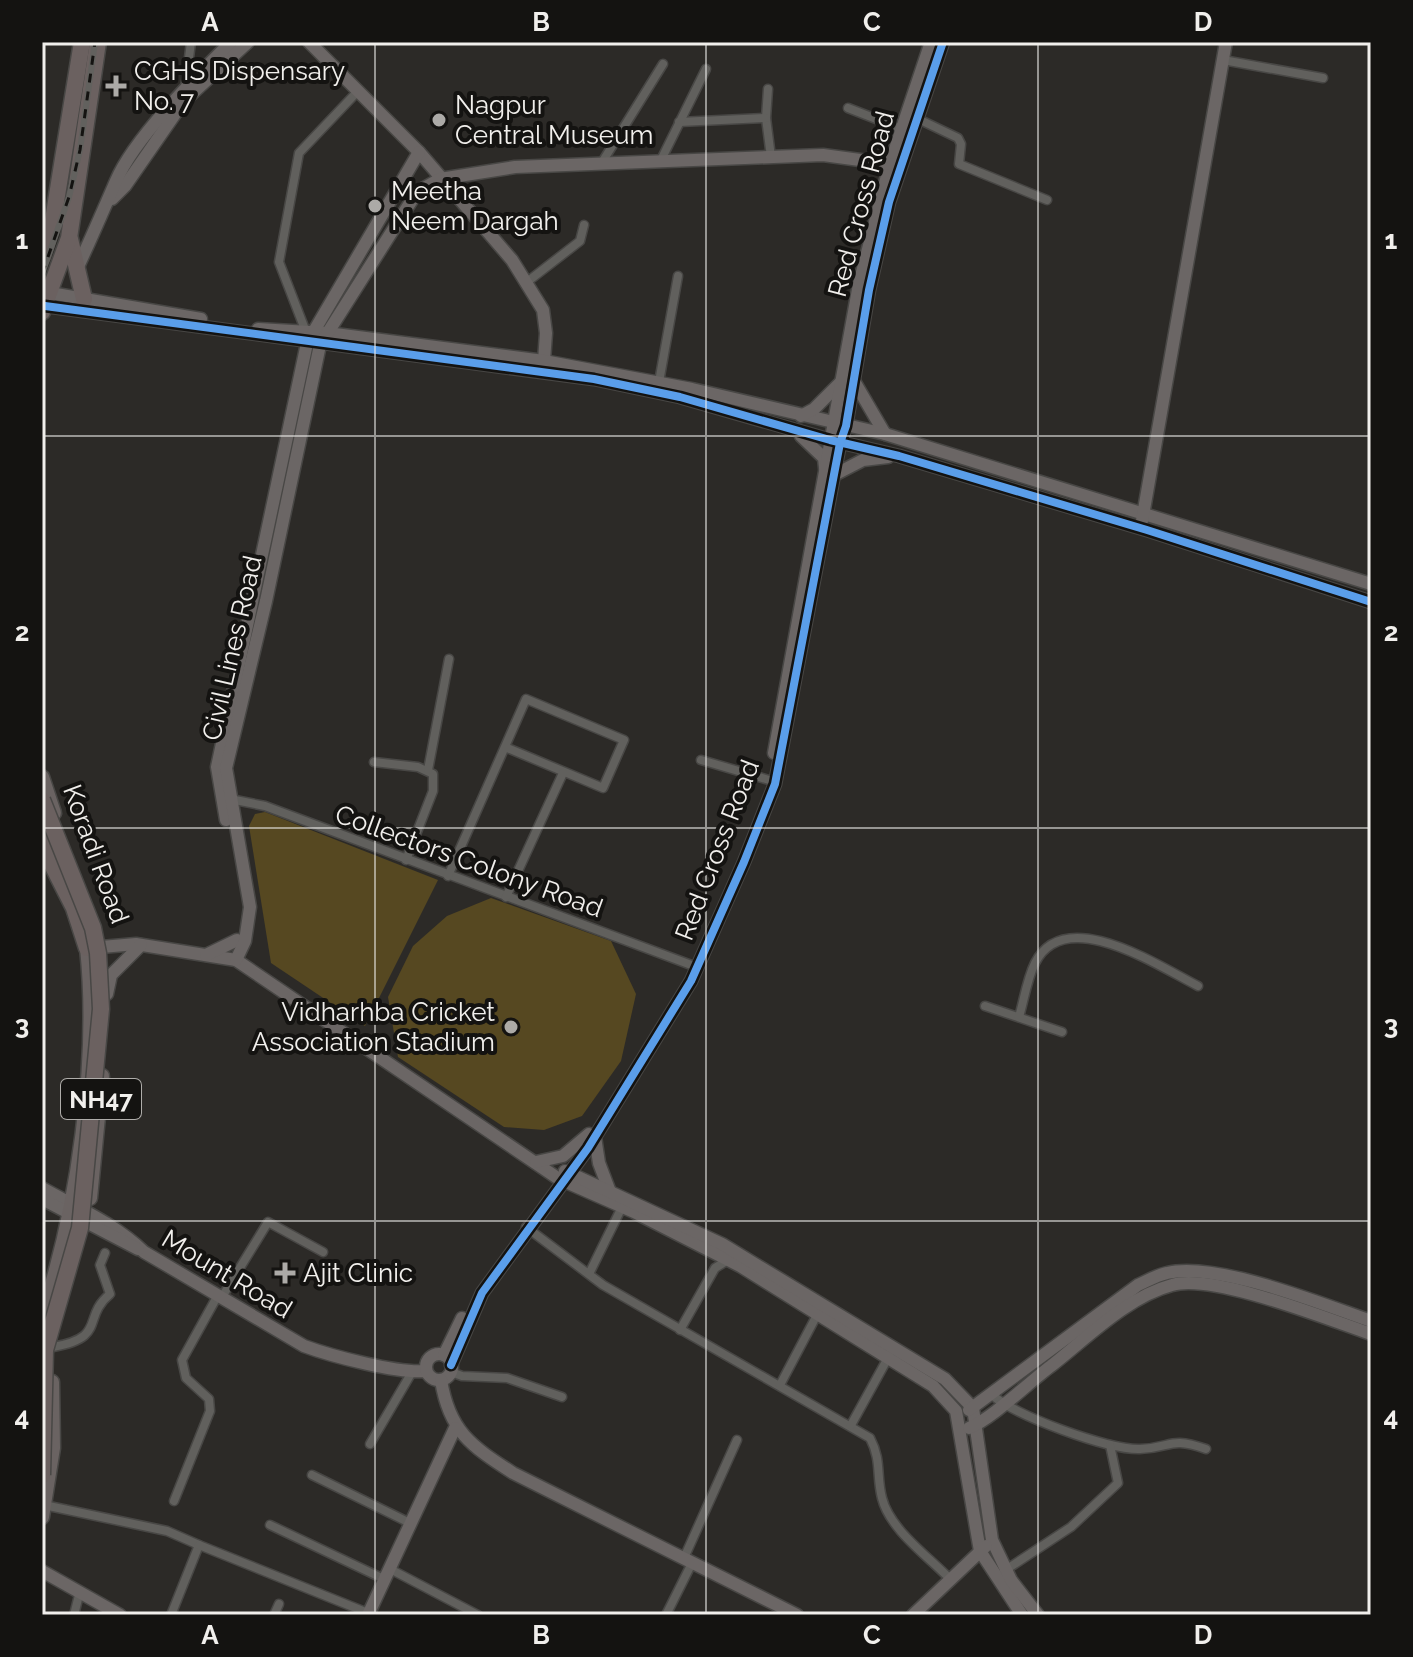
<svg xmlns="http://www.w3.org/2000/svg" width="1413" height="1657" viewBox="0 0 1413 1657" font-family="Raleway,sans-serif">
<rect width="100%" height="100%" fill="#2c2a27"/>
<g fill="#564821">
<polygon points="265,812 438,880 365,1026 271,963 249,826 255,814"/>
<polygon points="491,898 611,941 636,994 621,1061 582,1116 544,1130 504,1127 398,1057 388,997 413,946 447,916"/>
</g>
<g fill="none" stroke-linecap="round" stroke-linejoin="round">
<defs>
<g id="street">
<polyline points="1223,60 1323,78"/>
<polyline points="185,89 191,42"/>
<polyline points="768,89 766,118 771,157"/>
<polyline points="848,108 902,129"/>
<polyline points="914,117 958,138 961,144 959,164 1047,200"/>
<polyline points="679,122 766,118"/>
<polyline points="660,162 706,69"/>
<polyline points="601,164 663,64"/>
<polyline points="527,282 580,241 584,225"/>
<polyline points="306,332 279,262 299,153 358,91"/>
<polyline points="659,382 678,276"/>
<polyline points="701,760 769,780"/>
<polyline points="374,762 418,767 433,774 433,791 406,860"/>
<polyline points="428,770 449,659"/>
<polyline points="230,799 265,806 694,966"/>
<polyline points="448,876 526,699 624,740 603,788 505,747"/>
<polyline points="506,897 563,773"/>
<polyline points="985,1006 1062,1032"/>
<path d="M1019,1017c5,-17 8,-38 16,-54 30,-60 125,4 163,23"/>
<path d="M526,1227l77,58 267,153c12,23 6,37 12,60 8,32 46,58 68,81"/>
<polyline points="589,1274 622,1207"/>
<polyline points="222,1297 268,1222 323,1252"/>
<polyline points="680,1330 715,1268 728,1260"/>
<path d="M53,1347c55,-10 28,-29 57,-53l-10,-29 5,-12"/>
<polyline points="451,1372 462,1376 507,1378 562,1397"/>
<polyline points="780,1385 818,1313"/>
<path d="M991,1394c22,21 117,56 149,55 33,-1 28,-13 66,0"/>
<polyline points="851,1425 889,1356"/>
<polyline points="370,1444 412,1372"/>
<polyline points="312,1475 412,1524"/>
<polyline points="174,1501 210,1411 209,1399 186,1378 182,1360 218,1295"/>
<polyline points="44,1505 167,1531 199,1545 171,1615"/>
<polyline points="270,1525 386,1580"/>
<polyline points="199,1545 373,1615"/>
<polyline points="684,1558 737,1440"/>
<polyline points="390,1569 478,1615"/>
<polyline points="1004,1571 1071,1527 1118,1483 1110,1445"/>
<polyline points="74,1615 80,1591"/>
<polyline points="274,1615 279,1604"/>
<polyline points="666,1615 692,1563"/>
</g>
<g id="secondary">
<polyline points="309,42 419,152 512,260 543,310 546,333 544,361"/>
<polyline points="112,199 125,186 184,101 248,42"/>
<path d="M76,271c14,-30 27,-60 40,-90 18,-43 82,-106 115,-139"/>
<polyline points="50,293 201,319"/>
<polyline points="45,306 594,379 680,397 830,440 899,456 1147,530 1371,602"/>
<polyline points="258,329 327,333 544,361 692,389 885,434 1371,584"/>
<polyline points="854,381 885,434"/>
<polyline points="801,416 814,409 841,382"/>
<polyline points="801,436 824,458 825,468"/>
<polyline points="834,475 863,460 888,457"/>
<polyline points="1142,521 1226,42"/>
<polyline points="774,753 859,284 890,164 931,42"/>
<polyline points="226,820 217,767 307,343 419,152"/>
<polyline points="90,948 136,944 236,960 559,1179 634,1212 740,1266 933,1386 956,1411 980,1551 1022,1615"/>
<polyline points="206,955 237,940"/>
<polyline points="236,960 245,941 250,907 226,768 266,601 320,345 417,192 440,179 515,167 823,155 897,165"/>
<polyline points="107,994 111,975 141,945"/>
<polyline points="595,1137 599,1163 610,1192"/>
<polyline points="536,1162 563,1156 589,1134"/>
<polyline points="565,1171 722,1244 945,1379 973,1408 992,1540 1011,1580 1038,1615"/>
<path d="M42,1188c36,20 73,36 102,64l160,94c27,10 95,28 122,25"/>
<polyline points="42,1199 138,1249"/>
<circle cx="439" cy="1367" r="13"/>
<polyline points="444,1355 462,1318"/>
<polyline points="451,1365 482,1293 588,1148 691,981 744,862 775,784 840,443 846,426 869,290 889,202 943,42"/>
<path d="M441,1380c8,51 30,66 72,93l284,142"/>
<path d="M969,1410l169,-125c9,-4 19,-10 29,-12 49,-12 155,31 204,48"/>
<path d="M969,1428c24,-10 59,-45 82,-62 36,-28 76,-69 121,-81 41,-12 155,34 199,49"/>
<polyline points="42,1571 120,1615"/>
<polyline points="368,1615 455,1428"/>
<polyline points="913,1615 986,1546"/>
</g>
<g id="primary">
<polyline points="42,777 54,813"/>
<polyline points="90,1198 102,1076"/>
<path d="M42,1316c36,-106 57,-256 45,-368"/>
<polyline points="42,1517 53,1448 52,1382"/>
</g>
<g id="highway">
<polyline points="70,239 84,299"/>
<polyline points="42,256 53,220 82,42"/>
<polyline points="42,312 69,238 98,42"/>
<polyline points="42,824 50,841 59,849"/>
<polyline points="42,845 74,908 87,948"/>
</g>
</defs>
<use href="#street" stroke="#484745" stroke-width="11"/>
<use href="#secondary" stroke="#484745" stroke-width="15"/>
<use href="#primary" stroke="#484745" stroke-width="17"/>
<use href="#highway" stroke="#484745" stroke-width="19"/>
<use href="#street" stroke="#61605d" stroke-width="8"/>
<use href="#secondary" stroke="#6b6665" stroke-width="12"/>
<use href="#primary" stroke="#6a6362" stroke-width="14"/>
<use href="#highway" stroke="#6b6160" stroke-width="16"/>
<defs>
<polyline id="rail" points="42,274 69,197 80,150 95,42"/>
</defs>
<use href="#rail" stroke="#62615e" stroke-width="6"/>
<use href="#rail" stroke="#141311" stroke-width="3" stroke-dasharray="9" stroke-linecap="butt"/>
<defs>
<polyline id="highway-bridge" points="42,800 93,928 98,953 101,1009 80,1228 45,1350 42,1475"/>
</defs>
<use href="#highway-bridge" stroke="#484745" stroke-width="19" stroke-linecap="butt"/>
<use href="#highway-bridge" stroke="#6b6160" stroke-width="16"/>
<defs>
<g id="cycleway">
<polyline points="45,306 594,379 680,397 830,440 899,456 1147,530 1371,602"/>
<polyline points="451,1365 482,1293 588,1148 691,981 744,862 775,784 840,443 846,426 869,290 889,202 943,42"/>
</g>
</defs>
<use href="#cycleway" stroke="#141311" stroke-width="13"/>
<use href="#cycleway" stroke="#5a9eea" stroke-width="8"/>
</g>
<path fill="none" stroke="#f1efec" stroke-width="2" stroke-opacity="0.55" d="M375,42v1573M706,42v1573M1038,42v1573M42,436h1329M42,828h1329M42,1221h1329"/>
<g fill="#acaaa7" stroke="#141311" stroke-width="3">
<path d="M112 74h8v8h8v8h-8v8h-8v-8h-8v-8h8z"/>
<circle cx="439" cy="120" r="8"/>
<circle cx="375" cy="206" r="8"/>
<circle cx="511" cy="1027" r="8"/>
<path d="M281 1261h8v8h8v8h-8v8h-8v-8h-8v-8h8z"/>
</g>
<g text-anchor="middle" dominant-baseline="central" stroke-width="8" stroke-linejoin="round" paint-order="stroke">
<rect fill="#141311" stroke="#afadaa" stroke-width="2" x="61" y="1079" width="80" height="40" rx="6"/>
<g font-size="24" font-weight="bold" fill="#f1efec">
<text x="101" y="1099">NH47</text>
</g>
<g font-size="26" fill="#f1efec" stroke="#141311" text-anchor="start">
<text x="134" y="71">CGHS Dispensary<tspan x="134" dy="30">No. 7</tspan></text>
<text x="455" y="105">Nagpur<tspan x="455" dy="30">Central Museum</tspan></text>
<text x="391" y="191">Meetha<tspan x="391" dy="30">Neem Dargah</tspan></text>
<text x="495" y="1012" text-anchor="end">Vidharhba Cricket<tspan x="495" dy="30">Association Stadium</tspan></text>
<text x="303" y="1273">Ajit Clinic</text>
</g>
<g font-size="26" fill="#f1efec" stroke="#141311">
<text transform="translate(861 204) rotate(-75)">Red Cross Road</text>
<text transform="translate(232 648) rotate(-77)">Civil Lines Road</text>
<text transform="translate(717 850) rotate(-69)">Red Cross Road</text>
<text transform="translate(96 854) rotate(70)">Koradi Road</text>
<text transform="translate(469 861) rotate(20)">Collectors Colony Road</text>
<text transform="translate(227 1274) rotate(31)">Mount Road</text>
</g>
</g>
<rect width="1413" height="1657" fill="none" stroke="#141311" stroke-width="88"/>
<rect x="44" y="44" width="1325" height="1569" fill="none" stroke="#f1efec" stroke-width="3"/>
<g font-size="26" text-anchor="middle" font-weight="bold" fill="#f1efec">
<text x="210" y="31">A</text>
<text x="541" y="31">B</text>
<text x="872" y="31">C</text>
<text x="1203" y="31">D</text>
<text x="22" y="249">1</text>
<text x="1391" y="249">1</text>
<text x="22" y="641">2</text>
<text x="1391" y="641">2</text>
<text x="22" y="1034">3</text>
<text x="1391" y="1034">3</text>
<text x="22" y="1426">4</text>
<text x="1391" y="1426">4</text>
<text x="210" y="1644">A</text>
<text x="541" y="1644">B</text>
<text x="872" y="1644">C</text>
<text x="1203" y="1644">D</text>
</g>
</svg>
